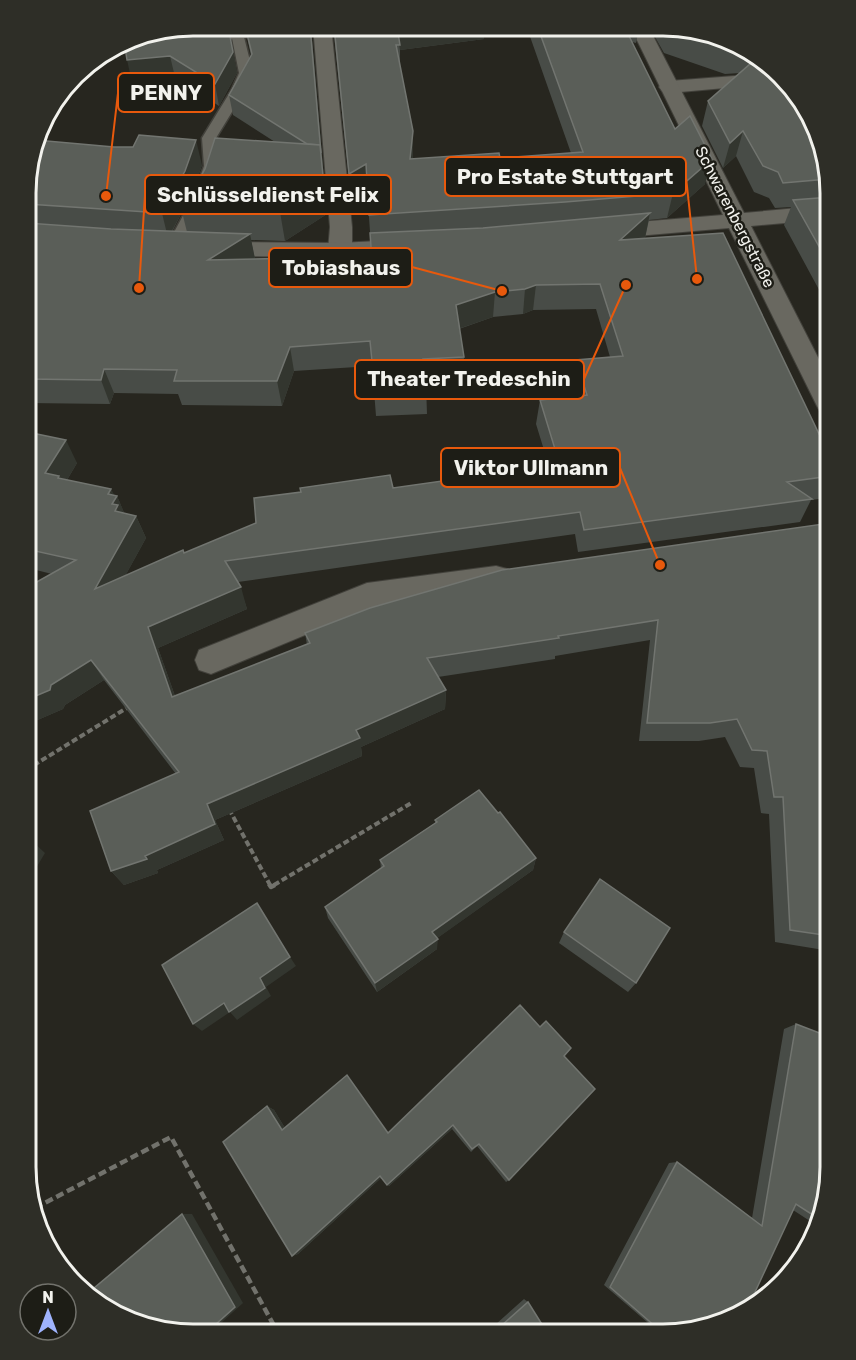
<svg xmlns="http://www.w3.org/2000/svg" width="856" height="1360" viewBox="0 0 856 1360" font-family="Rubik,sans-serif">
<rect width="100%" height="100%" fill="#27261f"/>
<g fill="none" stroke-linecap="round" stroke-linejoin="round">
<defs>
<polygon id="lane" points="237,29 243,33 253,73 246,89 216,138 218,166 209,197 179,252 167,252 165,249 193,197 204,166 202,138 232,89 239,73 231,33"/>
<g id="street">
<polygon points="250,26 299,27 296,31 290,33 116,52 110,50 127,39"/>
<polygon points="313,26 331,26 352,227 352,250 348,255 340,257 332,255 328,250 330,227"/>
<polygon points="774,73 779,74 783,80 781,83 669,93 662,91 659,87 662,83 669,81"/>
<polygon points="496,566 507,569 511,578 507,587 496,590 370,608 211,674 199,670 195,660 199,650 367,583"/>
</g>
<g id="secondary">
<polygon points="631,28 649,28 744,213 830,205 830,219 751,226 830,381 830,415 821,413 817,406 729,228 602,239 594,237 591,232 594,227 602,225 723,215"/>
<polygon points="416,239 424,241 428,246 424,251 340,257 207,256 199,254 195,249 199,244 207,242 340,243"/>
</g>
</defs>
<use href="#lane" stroke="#42413b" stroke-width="3"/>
<use href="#street" stroke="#42413b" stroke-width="2"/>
<use href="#secondary" stroke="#42413b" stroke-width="2"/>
<g stroke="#72726c" stroke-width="4" stroke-dasharray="6 3" stroke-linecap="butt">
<polyline points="26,582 37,584"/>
<polyline points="26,770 130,706"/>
<polyline points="229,809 270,885"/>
<polyline points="274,885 413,802"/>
</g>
<g stroke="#72726c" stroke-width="4.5" stroke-dasharray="8 4" stroke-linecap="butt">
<polyline points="269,884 271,887 277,884"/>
<polyline points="26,1129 31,1137 34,1208"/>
<polyline points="35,1208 171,1137 278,1333"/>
</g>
<use href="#lane" fill="#696860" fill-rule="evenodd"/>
<use href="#street" fill="#696860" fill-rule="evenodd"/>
<use href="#secondary" fill="#696860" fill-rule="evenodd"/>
</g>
<g fill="#484c47" fill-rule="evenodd">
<polygon points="193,26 231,26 228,26 237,73 219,106 175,77 132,82"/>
<path d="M245,26h66l16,188 -42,27 -34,-1 4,19 43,-1 1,5 73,-3 -5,-71 -16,10 -18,-173 151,1v12l-84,11v15l13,94 87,-1 71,-5 -44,-125h112l-3,15 -4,-1 43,87 30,55 -38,34 -18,2 -4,18 185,219v33l-4,8 -15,2 -11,22 -222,30 -3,-18 -337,48 9,27 -89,39 17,48 132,-51 -2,-12 525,-110v428l-55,-9 -6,-128 -8,-1 -7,-45 -14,-1 -15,-30 -26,4h-60l11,-101 -95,16v3l-117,18 8,13 -1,19 -84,38 1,9 -147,64 9,20 -67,30 1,3 -34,12 -13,-14 65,-97 -72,-94 -39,25 -2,4 -37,16v-137l26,-14 -24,-6 -2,-2 1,-134 50,31 -10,17 50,16 7,17 12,3 10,22 -21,38 59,-23 209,-65 126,-18 1,-5 9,-1 2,-12 13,-2 -8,-26 4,-24 35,-4 -4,-11 5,-25 34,-3 -14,-48 -63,1 -10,4 -30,3 -34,12 5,28 -1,24 -37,3 1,30 -51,2 -4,-50 -78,5 -12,35 -100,-1 -4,-11 -64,-1 -4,11 -83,-1v-232l175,-6 -9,26 82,-49 -42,-27 -4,-20 22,-39zM182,212l5,20h-15z"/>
<polygon points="650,28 696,29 773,67 818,129 831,193 830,310 784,225 791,207 775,208 769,198 754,192 736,156 723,168 702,126 708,101 740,73 725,74 664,53"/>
<polygon points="498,813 536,858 533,870 437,938 437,949 377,992 328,918 325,907 381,869 380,860 435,823 435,820"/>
<polygon points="564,932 636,983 628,992 559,943"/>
<polygon points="796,1024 830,1178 813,1223 793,1210 727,1322 661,1334 604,1285 669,1163 677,1162 752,1218 784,1029"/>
<polygon points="564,1056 509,1180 506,1182 477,1146 471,1152 452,1129 389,1186 381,1178 298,1254 292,1256 267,1106 274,1110 285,1128 388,1133"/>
<polygon points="524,1299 528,1302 548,1334 485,1334"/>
</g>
<g fill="#33362f">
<polygon points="311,26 327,214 285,241 280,212 324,186"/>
<polygon points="396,27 484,27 484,39 400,50"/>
<polygon points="233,52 237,73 219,106 215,84"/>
<polygon points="170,56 175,77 132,82 127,60"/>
<polygon points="413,131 413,156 411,184 410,159"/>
<polygon points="743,131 736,156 723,168 730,143"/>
<polygon points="196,140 202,165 191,196 182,210 182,212 168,238 162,213"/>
<polygon points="712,159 705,184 667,218 673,193"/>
<polygon points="366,164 367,189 351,199 349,174"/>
<polygon points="650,213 645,238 620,240"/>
<polygon points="250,234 255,259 208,260"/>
<polygon points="536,285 533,310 523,314 525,289"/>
<polygon points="495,292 493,317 455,330 456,305"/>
<polygon points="290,347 294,371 282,406 277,381"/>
<polygon points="104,369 114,393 110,404 101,380"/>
<polygon points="66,440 77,463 64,485 45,473"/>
<polygon points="111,489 116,498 117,496 127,519 125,534 108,494"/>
<polygon points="136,516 146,538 106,611 95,589"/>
<polygon points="241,587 247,609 158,648 182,716 172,697 148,627"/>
<polygon points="91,660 104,680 65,705 63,709 26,725 26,700"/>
<polygon points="446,690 445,709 361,747 362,756 215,820 224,840 157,870 158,873 124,885 111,871 145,856 207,804 356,730"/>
<polygon points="31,840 45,853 26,885 26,849"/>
<polygon points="536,858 533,870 432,942 432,932"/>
<polygon points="438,939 437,949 377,992 375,983"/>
<polygon points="290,957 296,966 266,987 271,996 237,1020 230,1012 202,1031 193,1024"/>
<polygon points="267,1106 274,1110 288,1133 282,1130"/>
<polygon points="453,1125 452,1129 389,1186 387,1185"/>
<polygon points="380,1176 382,1177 298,1254 292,1256"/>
<polygon points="182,1214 192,1214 243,1303 210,1333 206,1333"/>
</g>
<g fill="#5a5e58" stroke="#727570" stroke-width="1.5">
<polygon points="193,26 228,26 233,52 215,84 170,56 127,60 124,41 129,38"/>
<polygon points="245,26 310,26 321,153 320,145 307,144 229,95 252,54"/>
<polygon points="334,26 397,27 400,45 396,45 413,131 410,159 499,153 500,158 583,152 538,28 625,28 675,129 690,116 712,159 673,193 565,202 369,215 366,164 349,174"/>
<polygon points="669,29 696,29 737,49 732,49"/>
<polygon points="765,63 773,67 818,129 828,179 783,183 778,172 763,166 743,131 730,143 708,101 750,64"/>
<polygon points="139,135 196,140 185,171 162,213 27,204 27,171 36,140 114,147 133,147"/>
<polygon points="215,138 320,145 324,186 280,212 182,210 205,169"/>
<polygon points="831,197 830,266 793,200"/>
<polygon points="650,213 620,240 723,233 830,457 830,476 787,482 812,499 584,530 580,512 225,561 241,587 148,627 172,697 310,643 305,633 370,608 502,570 830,523 830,936 790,930 783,797 774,797 767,751 752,750 737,719 710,723 647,723 658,620 558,636 559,638 427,658 446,690 356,730 360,738 207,804 215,824 145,856 147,859 111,871 90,811 179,772 91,660 51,685 50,690 26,700 26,588 76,560 26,549 27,432 66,440 45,473 59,476 58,478 111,489 108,494 117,496 112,504 118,505 115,511 136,516 95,589 183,550 184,553 256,523 254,498 301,492 300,488 390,475 393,488 521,470 520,465 535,463 531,452 555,449 540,400 587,395 576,360 623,356 600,284 536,285 525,289 495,292 456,305 464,357 423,359 427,389 375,392 370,341 290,347 277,381 174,381 177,370 104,369 101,380 27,379 27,223 111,229 250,234 208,260 298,258 298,263 372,260 370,233 483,228"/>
<polygon points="479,790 498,813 500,812 536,858 432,932 438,939 375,983 325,907 384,866 380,860 437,822 435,820"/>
<polygon points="31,840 26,849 26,841"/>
<polygon points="600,879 670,928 636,983 564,932"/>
<polygon points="257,903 290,957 260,978 265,988 229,1012 224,1003 193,1024 162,965"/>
<polygon points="520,1005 540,1027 546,1021 571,1048 564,1056 595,1089 509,1180 479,1144 472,1149 453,1125 387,1185 380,1176 292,1256 223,1142 267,1106 282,1130 347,1075 388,1133"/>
<polygon points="796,1024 830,1037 830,1178 816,1217 796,1204 749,1305 727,1322 664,1334 610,1287 677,1162 762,1226"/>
<polygon points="182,1214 235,1307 206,1333 171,1333 91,1300 87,1294"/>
<polygon points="528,1302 548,1334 492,1334"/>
</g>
<g text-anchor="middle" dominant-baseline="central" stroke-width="5" stroke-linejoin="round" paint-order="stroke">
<g font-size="16" fill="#f2f2ed" stroke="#1d1d16">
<text transform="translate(735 217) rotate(63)">Schwarenbergstraße</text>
</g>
</g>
<path d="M0 0H856V1360H0ZM193 36H663A157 157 0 0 1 820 193V1167A157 157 0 0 1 663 1324H193A157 157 0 0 1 36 1167V193A157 157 0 0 1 193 36Z" fill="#2e2e27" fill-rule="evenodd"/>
<path fill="none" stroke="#f2f2ed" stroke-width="3" d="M193 36H663A157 157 0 0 1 820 193V1167A157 157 0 0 1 663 1324H193A157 157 0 0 1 36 1167V193A157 157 0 0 1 193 36Z"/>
<path fill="none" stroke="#e8590c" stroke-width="2" d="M106 196L118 93M697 279L686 177M139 288L145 195M502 291L412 267M626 285L584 379M660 565L620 468"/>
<g fill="#e8590c" stroke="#1d1d16" stroke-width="2">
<circle cx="106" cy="196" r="6"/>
<circle cx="697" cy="279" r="6"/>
<circle cx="139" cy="288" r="6"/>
<circle cx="502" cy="291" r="6"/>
<circle cx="626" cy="285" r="6"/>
<circle cx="660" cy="565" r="6"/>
</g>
<g fill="#1d1d16" stroke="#e8590c" stroke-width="2">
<rect x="118" y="73" width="96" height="39" rx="6"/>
<rect x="445" y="157" width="241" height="39" rx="6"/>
<rect x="145" y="175" width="246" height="39" rx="6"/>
<rect x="269" y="248" width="143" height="39" rx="6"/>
<rect x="355" y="360" width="229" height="39" rx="6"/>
<rect x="441" y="448" width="179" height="39" rx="6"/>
</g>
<g font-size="21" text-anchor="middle" font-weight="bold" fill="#f2f2ed">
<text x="166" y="100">PENNY</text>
<text x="565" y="184">Pro Estate Stuttgart</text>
<text x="268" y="202">Schlüsseldienst Felix</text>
<text x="341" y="275">Tobiashaus</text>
<text x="469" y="386">Theater Tredeschin</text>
<text x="531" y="475">Viktor Ullmann</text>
</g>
<g transform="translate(48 1312)"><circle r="28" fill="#1d1d16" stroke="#72726c" stroke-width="1.5"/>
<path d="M0-4.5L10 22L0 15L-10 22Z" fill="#9fb3fd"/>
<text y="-9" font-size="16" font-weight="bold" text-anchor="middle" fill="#f2f2ed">N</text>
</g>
</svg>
